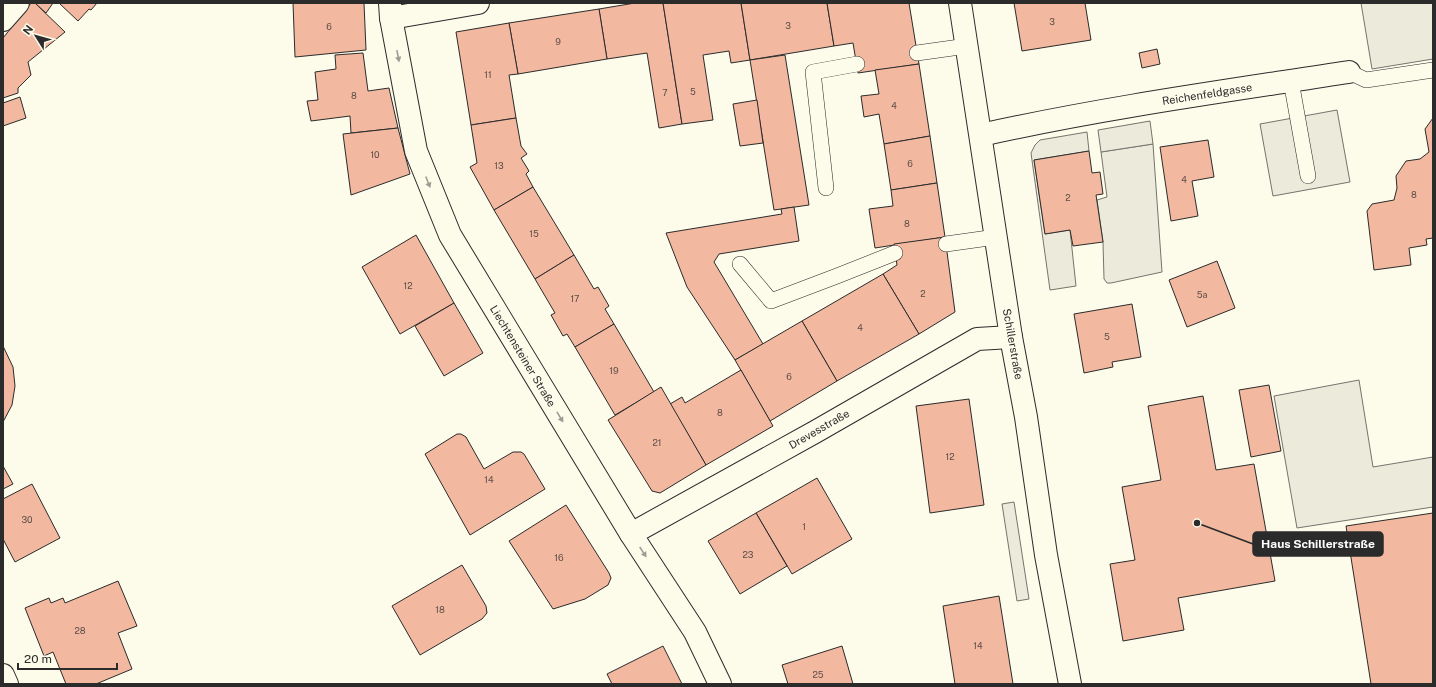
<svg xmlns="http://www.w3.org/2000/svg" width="1436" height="687" viewBox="0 0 1436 687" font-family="'Public Sans',sans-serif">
<rect width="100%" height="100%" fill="#fdfbea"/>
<g fill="#ecebdb" stroke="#74746e">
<polygon points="1361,3 1433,3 1433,59 1372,69"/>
<polygon points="1087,132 1089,151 1034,160 1045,234 1070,230 1076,286 1050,290 1031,153 1035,145 1040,140"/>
<polygon points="1153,144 1162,272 1111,283 1107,283 1104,279 1103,242 1097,200 1107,197 1101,152"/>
</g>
<g fill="#eceadb" stroke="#74746e">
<polygon points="1337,110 1350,182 1273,196 1260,124"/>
<polygon points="1150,121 1153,144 1101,152 1098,130"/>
<polygon points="1359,380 1373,467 1433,457 1433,507 1297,528 1274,396"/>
<polygon points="1014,502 1029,599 1017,601 1002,504"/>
</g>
<g fill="#f2b8a0" stroke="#2b2b2b">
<polygon points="31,3 35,3 65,32 28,62 31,75 18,88 18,93 3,98 3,38"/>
<polygon points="35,3 53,3 46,13"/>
<polygon points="59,3 97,3 91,10 89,9 78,21"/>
<polygon points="293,3 364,3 366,50 295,57"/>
<polygon points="635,3 663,3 682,124 659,128 647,53 607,59 599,9"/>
<polygon points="663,3 741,3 750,60 731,63 729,51 703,55 713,120 682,124"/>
<polygon points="741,3 827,3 834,46 750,60"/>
<polygon points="827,3 909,3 919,64 858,73 853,43 834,46"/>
<polygon points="1014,3 1085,3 1091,40 1022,51"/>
<polygon points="599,9 607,59 518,74 509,23"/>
<polygon points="509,23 518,74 509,75 516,118 471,125 456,32"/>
<polygon points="1157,49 1160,64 1142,68 1139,53"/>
<polygon points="363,53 368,91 389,88 398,128 351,133 350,116 311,121 307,101 318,100 315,72 336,69 335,55"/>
<polygon points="785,55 809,205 774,210 750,60"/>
<polygon points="919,64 930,136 884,144 879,114 864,117 861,96 879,94 875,70"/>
<polygon points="20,97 26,118 3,126 3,103"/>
<polygon points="757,100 763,143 740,146 733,104"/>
<polygon points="516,118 521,146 527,154 521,158 529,171 526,174 533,187 494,210 470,167 477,163 471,125"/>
<polygon points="1433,118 1433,238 1426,239 1427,245 1409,248 1411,265 1374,270 1367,211 1372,204 1394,200 1397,188 1396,176 1406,161 1420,159 1429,152 1425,129"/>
<polygon points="398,128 410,174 351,195 343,134"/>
<polygon points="930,136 937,183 891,190 884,144"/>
<polygon points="1208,140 1214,177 1192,181 1198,216 1171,221 1160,147"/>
<polygon points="1089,151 1092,173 1100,172 1103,194 1096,195 1103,242 1073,246 1070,230 1045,234 1034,160"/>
<polygon points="937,183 945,237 875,248 869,209 893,206 891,190"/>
<polygon points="533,187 574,255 535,279 494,210"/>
<polygon points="794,207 799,241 719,254 714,262 763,344 735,360 687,287 666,233 782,214 781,209"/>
<polygon points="416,235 454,303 400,334 362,267"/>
<polygon points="945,237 955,312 919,334 883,274 897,265 894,244"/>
<polygon points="574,255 594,289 598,287 609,306 605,309 614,324 575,347 567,334 563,336 551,315 555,313 535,279"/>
<polygon points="1217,261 1235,308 1187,327 1169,280"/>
<polygon points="883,274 919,334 837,381 802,321"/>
<polygon points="454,303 483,353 444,376 415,326"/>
<polygon points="1132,304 1141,357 1112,362 1113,367 1084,373 1074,314"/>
<polygon points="802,321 837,381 770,421 735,360"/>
<polygon points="614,324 654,392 615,415 575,347"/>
<polygon points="3,346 13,367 15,386 12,405 3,422"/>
<polygon points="741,370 773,426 706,465 670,404 682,397 685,403"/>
<polygon points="1269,385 1281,451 1251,457 1239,390"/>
<polygon points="661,387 706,465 660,493 652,491 608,420"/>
<polygon points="1203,396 1216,470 1254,464 1275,581 1178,598 1184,630 1123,641 1110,564 1135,560 1122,487 1161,480 1148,406"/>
<polygon points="969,399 984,505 930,513 916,406"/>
<polygon points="457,434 461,434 466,437 484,469 513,452 521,452 524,454 545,489 470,535 425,454"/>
<polygon points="3,466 13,484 3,489"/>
<polygon points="817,478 852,539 792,574 756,513"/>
<polygon points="32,484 60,538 15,562 3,539 3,499"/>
<polygon points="566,505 609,573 611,578 608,585 585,599 553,609 509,541"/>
<polygon points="756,513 787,566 740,594 708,541"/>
<polygon points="1433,513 1433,684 1371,684 1346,526"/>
<polygon points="462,565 486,606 487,613 482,619 420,655 392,606"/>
<polygon points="118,581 137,626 118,633 132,669 96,684 66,684 53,652 44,656 25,608 49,598 51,603 63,598 65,603"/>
<polygon points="999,596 1013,684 955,684 943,606"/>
<polygon points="663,646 682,684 612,684 607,674"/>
<polygon points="842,646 853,684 788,684 782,665"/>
</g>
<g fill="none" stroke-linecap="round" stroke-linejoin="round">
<defs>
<g id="service">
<polyline points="917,53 967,46"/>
<polyline points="1349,72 1366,80 1433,70"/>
<polyline points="1291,81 1308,176"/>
<polyline points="826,188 813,72 857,64"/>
<polyline points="946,244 996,237"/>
<polyline points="740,264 771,301 837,276 895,253"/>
</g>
<g id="minor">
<polyline points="390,3 391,18 416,151 450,235 631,534 695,632 720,684"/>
<polyline points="391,18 478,3"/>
<polyline points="3,20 18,3"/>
<path d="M981,135c121,-27 245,-44 368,-63"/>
<polyline points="631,534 815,432 977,339 1011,337"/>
<polyline points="3,675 7,684"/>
</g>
<polyline id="primary" points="960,3 1011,337 1026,417 1046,555 1070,684"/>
</defs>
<use href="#service" stroke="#2b2b2b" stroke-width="16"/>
<use href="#minor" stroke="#2b2b2b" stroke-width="24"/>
<use href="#primary" stroke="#2b2b2b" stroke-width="24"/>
<use href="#service" stroke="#fdfbea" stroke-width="15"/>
<use href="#minor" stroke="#fdfbea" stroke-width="22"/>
<use href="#primary" stroke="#fdfbea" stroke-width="22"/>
</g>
<defs><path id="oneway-solid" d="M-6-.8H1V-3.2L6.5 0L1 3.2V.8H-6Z"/></defs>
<g fill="#9e9d94">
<use href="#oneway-solid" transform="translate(398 56) rotate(79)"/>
<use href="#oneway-solid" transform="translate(428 182) rotate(68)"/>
<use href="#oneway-solid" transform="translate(560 417) rotate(59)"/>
<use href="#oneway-solid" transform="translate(643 552) rotate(57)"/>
</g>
<g text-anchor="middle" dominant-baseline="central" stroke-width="3" stroke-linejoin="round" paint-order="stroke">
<g font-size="9" fill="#5d4e48">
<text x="1052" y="21">3</text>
<text x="788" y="25">3</text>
<text x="329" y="26">6</text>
<text x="558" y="41">9</text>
<text x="488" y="74">11</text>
<text x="693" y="91">5</text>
<text x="665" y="92">7</text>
<text x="354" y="95">8</text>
<text x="894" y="105">4</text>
<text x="375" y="154">10</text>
<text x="910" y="163">6</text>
<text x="499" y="165">13</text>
<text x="1184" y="179">4</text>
<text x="1414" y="194">8</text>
<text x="1068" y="197">2</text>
<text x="907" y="223">8</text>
<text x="534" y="233">15</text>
<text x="408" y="285">12</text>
<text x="923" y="293">2</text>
<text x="1202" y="294">5a</text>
<text x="575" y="298">17</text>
<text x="860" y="327">4</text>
<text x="1107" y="336">5</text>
<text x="614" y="370">19</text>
<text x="789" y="376">6</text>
<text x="720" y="412">8</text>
<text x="657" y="442">21</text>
<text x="950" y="456">12</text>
<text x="489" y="479">14</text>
<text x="27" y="519">30</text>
<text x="804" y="526">1</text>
<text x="748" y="554">23</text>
<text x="559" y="557">16</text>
<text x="440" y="609">18</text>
<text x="80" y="630">28</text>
<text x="978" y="645">14</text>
<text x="818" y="674">25</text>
</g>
<g font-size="11" fill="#2b2b2b" stroke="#fdfbea">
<text transform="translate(1207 94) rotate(-9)">Reichenfeldgasse</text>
<text transform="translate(1013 344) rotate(80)">Schillerstraße</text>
<text transform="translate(523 356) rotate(59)">Liechtensteiner Straße</text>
<text transform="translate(819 429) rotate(-30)">Drevesstraße</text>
</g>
</g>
<path fill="none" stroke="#2b2b2b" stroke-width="1.5" d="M1197 523L1253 544"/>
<circle fill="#2b2b2b" stroke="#fdfbea" stroke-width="1.5" cx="1197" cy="523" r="4"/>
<rect fill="#2b2b2b" stroke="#2b2b2b" stroke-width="1.5" x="1253" y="532" width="130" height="24" rx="4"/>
<g font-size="12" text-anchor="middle" font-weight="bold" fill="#fff">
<text x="1318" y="548">Haus Schillerstraße</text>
</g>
<rect width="1436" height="687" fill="none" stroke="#2b2b2b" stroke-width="8"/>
<g transform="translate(36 36) rotate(307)" stroke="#fdfbea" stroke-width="3" paint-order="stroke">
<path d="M0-3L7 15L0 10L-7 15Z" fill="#2b2b2b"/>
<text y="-6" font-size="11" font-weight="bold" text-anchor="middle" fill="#2b2b2b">N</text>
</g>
<path d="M18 663v6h99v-6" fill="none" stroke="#2b2b2b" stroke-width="2"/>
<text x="24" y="663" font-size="12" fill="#2b2b2b" stroke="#fdfbea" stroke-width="3" paint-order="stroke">20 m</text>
</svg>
